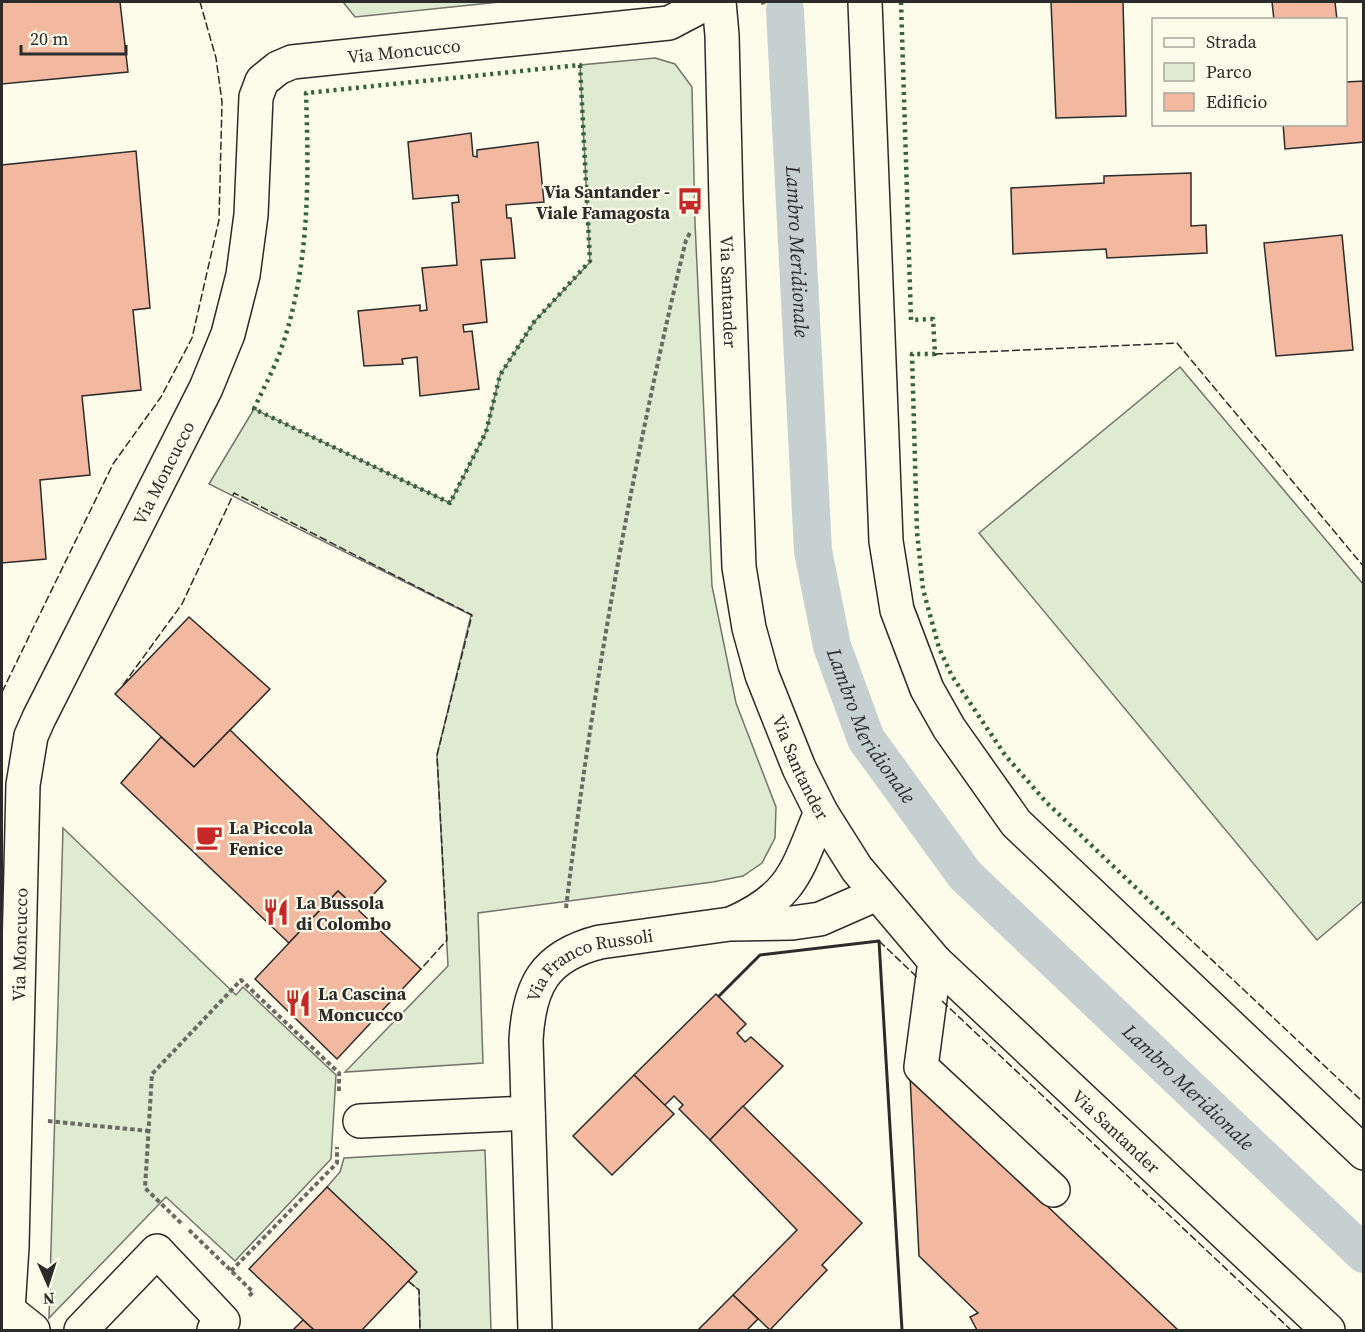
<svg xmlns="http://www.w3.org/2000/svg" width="1365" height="1332" viewBox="0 0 1365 1332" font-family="'Source Serif 4',serif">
<rect width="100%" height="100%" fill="#fdfbea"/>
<g fill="#deebd1" stroke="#74746e" stroke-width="1.5">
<polygon points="343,2 500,2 355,17"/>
<polygon points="655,58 675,64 692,87 695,223 712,586 736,703 776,807 775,838 762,863 743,876 713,882 478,913 483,1063 345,1072 448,966 437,755 471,615 209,484 254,409 450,503 486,432 500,375 534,322 590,262 580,65"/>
<polygon points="1180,367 1363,584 1363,901 1317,940 979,533"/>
<polygon points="63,828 236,995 243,987 336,1075 331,1159 235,1261 166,1197 49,1318"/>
<polygon points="485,1150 491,1330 420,1330 419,1290 408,1281 416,1272 327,1187 340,1172 344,1158"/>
</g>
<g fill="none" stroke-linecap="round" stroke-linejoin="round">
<path stroke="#c7d0d0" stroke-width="38" id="s1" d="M785,10l28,541 19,95 34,93 99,136 399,379"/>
</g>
<g fill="#f2b8a0" stroke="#2b2b2b" stroke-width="1.5">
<polygon points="2,2 120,2 128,72 2,84"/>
<polygon points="1051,2 1123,2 1126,116 1056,118"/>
<polygon points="1272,2 1335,2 1337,20 1274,20"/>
<polygon points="1364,81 1364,142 1285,149 1283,124 1346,124 1346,82"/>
<polygon points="471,133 473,156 477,157 477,150 538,142 544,202 506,205 507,218 511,218 515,258 481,260 487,322 463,325 464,332 472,331 479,389 420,396 417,357 402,359 403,364 364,366 358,311 420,305 420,311 427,310 422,268 457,265 452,203 459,202 458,195 413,199 408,142"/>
<polygon points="136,151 150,308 133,310 141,390 82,396 90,475 40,480 46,559 2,563 2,165"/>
<polygon points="1191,173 1191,226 1206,225 1207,253 1107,258 1106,249 1013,254 1011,188 1104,183 1104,176"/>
<polygon points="1342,235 1353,350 1276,356 1264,243"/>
<polygon points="189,617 270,689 194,767 115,694"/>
<polygon points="230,730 386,881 359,910 338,891 289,943 121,783 161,737 194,767"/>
<polygon points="338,891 421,969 337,1059 255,979"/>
<polygon points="716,994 746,1024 737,1033 745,1042 751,1037 783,1066 710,1140 679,1109 683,1105 674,1096 664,1106 634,1075"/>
<polygon points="634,1075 674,1114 612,1175 573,1136"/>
<polygon points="910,1076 1178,1330 977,1330 970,1317 978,1313 919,1256"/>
<polygon points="743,1106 862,1223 822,1265 827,1270 770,1330 733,1295 797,1230 710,1140"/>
<polygon points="327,1187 417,1272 362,1330 314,1330 249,1269"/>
<polygon points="733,1295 758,1319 748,1329 749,1330 698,1330"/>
<polygon points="303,1320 314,1330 293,1330"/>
</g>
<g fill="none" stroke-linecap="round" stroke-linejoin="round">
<defs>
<g id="minor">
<path id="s2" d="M719,2l3,33 4,166 13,366 10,61 13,47 37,93 22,44 36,57 77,91 394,370"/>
<polyline points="865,2 886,541 897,610 927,689 949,728 1016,823 1364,1153"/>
<path d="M733,923c61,-27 64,-54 88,-111"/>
<polyline points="935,961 921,1067 1053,1190"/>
<polyline points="360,1121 528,1113"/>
<polyline points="8,1310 33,1330"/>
<path id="s3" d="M4,1330l4,-20 4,-63 11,-462 8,-49 8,-18 167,-330 22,-54 15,-59 8,-60 5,-118 6,-16 16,-13 14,-6 377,-39 40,-21"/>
<polyline points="81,1330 157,1251 223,1321 214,1330"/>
<path id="s4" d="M535,1330l-9,-290c3,-54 18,-84 74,-98l130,-18 62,-1 28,-4 57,-25"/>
</g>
</defs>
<use href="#minor" stroke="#2b2b2b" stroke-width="36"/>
<g stroke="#6a6964" stroke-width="4" stroke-dasharray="4.5 3" stroke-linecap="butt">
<polyline points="761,3 765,2"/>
<path d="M566,908c27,-224 67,-448 120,-668l5,-9"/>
<polyline points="48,1121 149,1131"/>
<polyline points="181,1223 145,1188 152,1074 241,980 339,1073 339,1094"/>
<polyline points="189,1230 253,1292 247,1298"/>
<polyline points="231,1271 337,1163 337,1147"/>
</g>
<use href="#minor" stroke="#fdfbea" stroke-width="33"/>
<g stroke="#34623c" stroke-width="4.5" stroke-dasharray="3 4.5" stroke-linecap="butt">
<polyline points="901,2 911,320 933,319 935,354 912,354 917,532 923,589 939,648 952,676 1005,755 1046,802 1178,928"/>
<path d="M580,65l10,196 -56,61 -34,53 -14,57 -36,71 -196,-94c8,-18 18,-36 25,-54 31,-84 30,-175 27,-262z"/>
</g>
<g stroke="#2b2b2b" stroke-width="1.5" stroke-dasharray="8 3" stroke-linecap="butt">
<polyline points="935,354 1177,343 1364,567"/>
<polyline points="123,685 182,604 234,493 472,615 437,755 447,940 421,969"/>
<polyline points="2,692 113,464 161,397 192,338 219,220 222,102 216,58 200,2"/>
<polyline points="1178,928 1364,1103"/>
<polyline points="879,941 918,978"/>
<polyline points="942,1001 1291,1330"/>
<polyline points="408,1281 419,1290 420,1330"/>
</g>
<polyline stroke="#2b2b2b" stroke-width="3" points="719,996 760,955 879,941 902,1330"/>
</g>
<defs>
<symbol id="bus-bare" viewBox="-9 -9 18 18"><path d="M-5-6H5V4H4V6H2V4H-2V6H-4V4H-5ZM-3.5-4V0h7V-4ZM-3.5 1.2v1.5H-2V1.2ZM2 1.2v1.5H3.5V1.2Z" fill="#c62828" stroke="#fdfbea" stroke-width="2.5" paint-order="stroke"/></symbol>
<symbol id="cafe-bare" viewBox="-9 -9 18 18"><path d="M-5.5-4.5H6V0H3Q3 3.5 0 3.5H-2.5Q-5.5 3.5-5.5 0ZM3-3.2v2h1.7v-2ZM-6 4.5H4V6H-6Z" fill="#c62828" stroke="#fdfbea" stroke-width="2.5" paint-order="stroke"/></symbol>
<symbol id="restaurant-bare" viewBox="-9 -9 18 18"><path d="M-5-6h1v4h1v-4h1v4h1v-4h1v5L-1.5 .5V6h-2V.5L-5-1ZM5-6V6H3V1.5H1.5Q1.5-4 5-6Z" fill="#c62828" stroke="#fdfbea" stroke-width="2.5" paint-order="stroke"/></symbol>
</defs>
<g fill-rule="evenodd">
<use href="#bus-bare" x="671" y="182" width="38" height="38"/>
<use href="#cafe-bare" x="190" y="818" width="38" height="38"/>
<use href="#restaurant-bare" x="257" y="893" width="38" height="38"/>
<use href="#restaurant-bare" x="279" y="984" width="38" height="38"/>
</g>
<g text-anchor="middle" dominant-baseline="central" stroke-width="4.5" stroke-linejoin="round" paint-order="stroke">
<g font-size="18" fill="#2b2b2b" stroke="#fdfbea">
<text stroke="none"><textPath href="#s3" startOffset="1448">Via Moncucco</textPath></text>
<text stroke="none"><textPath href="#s2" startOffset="290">Via Santander</textPath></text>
<text stroke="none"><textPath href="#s3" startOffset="890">Via Moncucco</textPath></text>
<text stroke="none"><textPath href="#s2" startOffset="776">Via Santander</textPath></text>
<text stroke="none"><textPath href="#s3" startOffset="386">Via Moncucco</textPath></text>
<text stroke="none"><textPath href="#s4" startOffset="404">Via Franco Russoli</textPath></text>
<text stroke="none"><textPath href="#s2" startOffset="1262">Via Santander</textPath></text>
</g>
<g font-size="18" font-weight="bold" fill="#2b2b2b" stroke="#fdfbea" text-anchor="start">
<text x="670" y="191" text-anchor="end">Via Santander -<tspan x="670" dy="21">Viale Famagosta</tspan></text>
<text x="229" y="827">La Piccola<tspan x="229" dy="21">Fenice</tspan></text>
<text x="296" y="902">La Bussola<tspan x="296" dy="21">di Colombo</tspan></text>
<text x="318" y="993">La Cascina<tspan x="318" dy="21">Moncucco</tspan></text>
</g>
<g font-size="20" font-style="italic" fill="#2b2b2b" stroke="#fdfbea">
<text stroke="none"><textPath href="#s1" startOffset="242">Lambro Meridionale</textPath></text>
<text stroke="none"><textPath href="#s1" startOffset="728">Lambro Meridionale</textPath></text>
<text stroke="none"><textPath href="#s1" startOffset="1214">Lambro Meridionale</textPath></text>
</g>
</g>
<rect width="1365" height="1332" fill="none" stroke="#2b2b2b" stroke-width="6"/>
<rect x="1152" y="18" width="195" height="108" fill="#fdfbea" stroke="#a9a89e" stroke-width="1.5"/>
<rect x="1164" y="38" width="30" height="9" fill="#fdfbea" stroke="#a9a89e" stroke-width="1.5"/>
<text x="1206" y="48" font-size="18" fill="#2b2b2b">Strada</text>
<rect x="1164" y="63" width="30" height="18" fill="#deebd1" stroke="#a9a89e" stroke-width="1.5"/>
<text x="1206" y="78" font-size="18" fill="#2b2b2b">Parco</text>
<rect x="1164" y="93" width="30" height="18" fill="#f2b8a0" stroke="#a9a89e" stroke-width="1.5"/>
<text x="1206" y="108" font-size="18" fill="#2b2b2b">Edificio</text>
<g transform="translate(48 1284) rotate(177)" stroke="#fdfbea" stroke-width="4.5" paint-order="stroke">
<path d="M0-4.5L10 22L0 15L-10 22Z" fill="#2b2b2b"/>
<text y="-9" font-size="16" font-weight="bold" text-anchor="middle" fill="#2b2b2b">N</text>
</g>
<path d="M21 45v9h105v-9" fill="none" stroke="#2b2b2b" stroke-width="3"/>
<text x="30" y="45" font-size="18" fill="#2b2b2b" stroke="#fdfbea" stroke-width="4.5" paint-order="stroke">20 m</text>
</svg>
